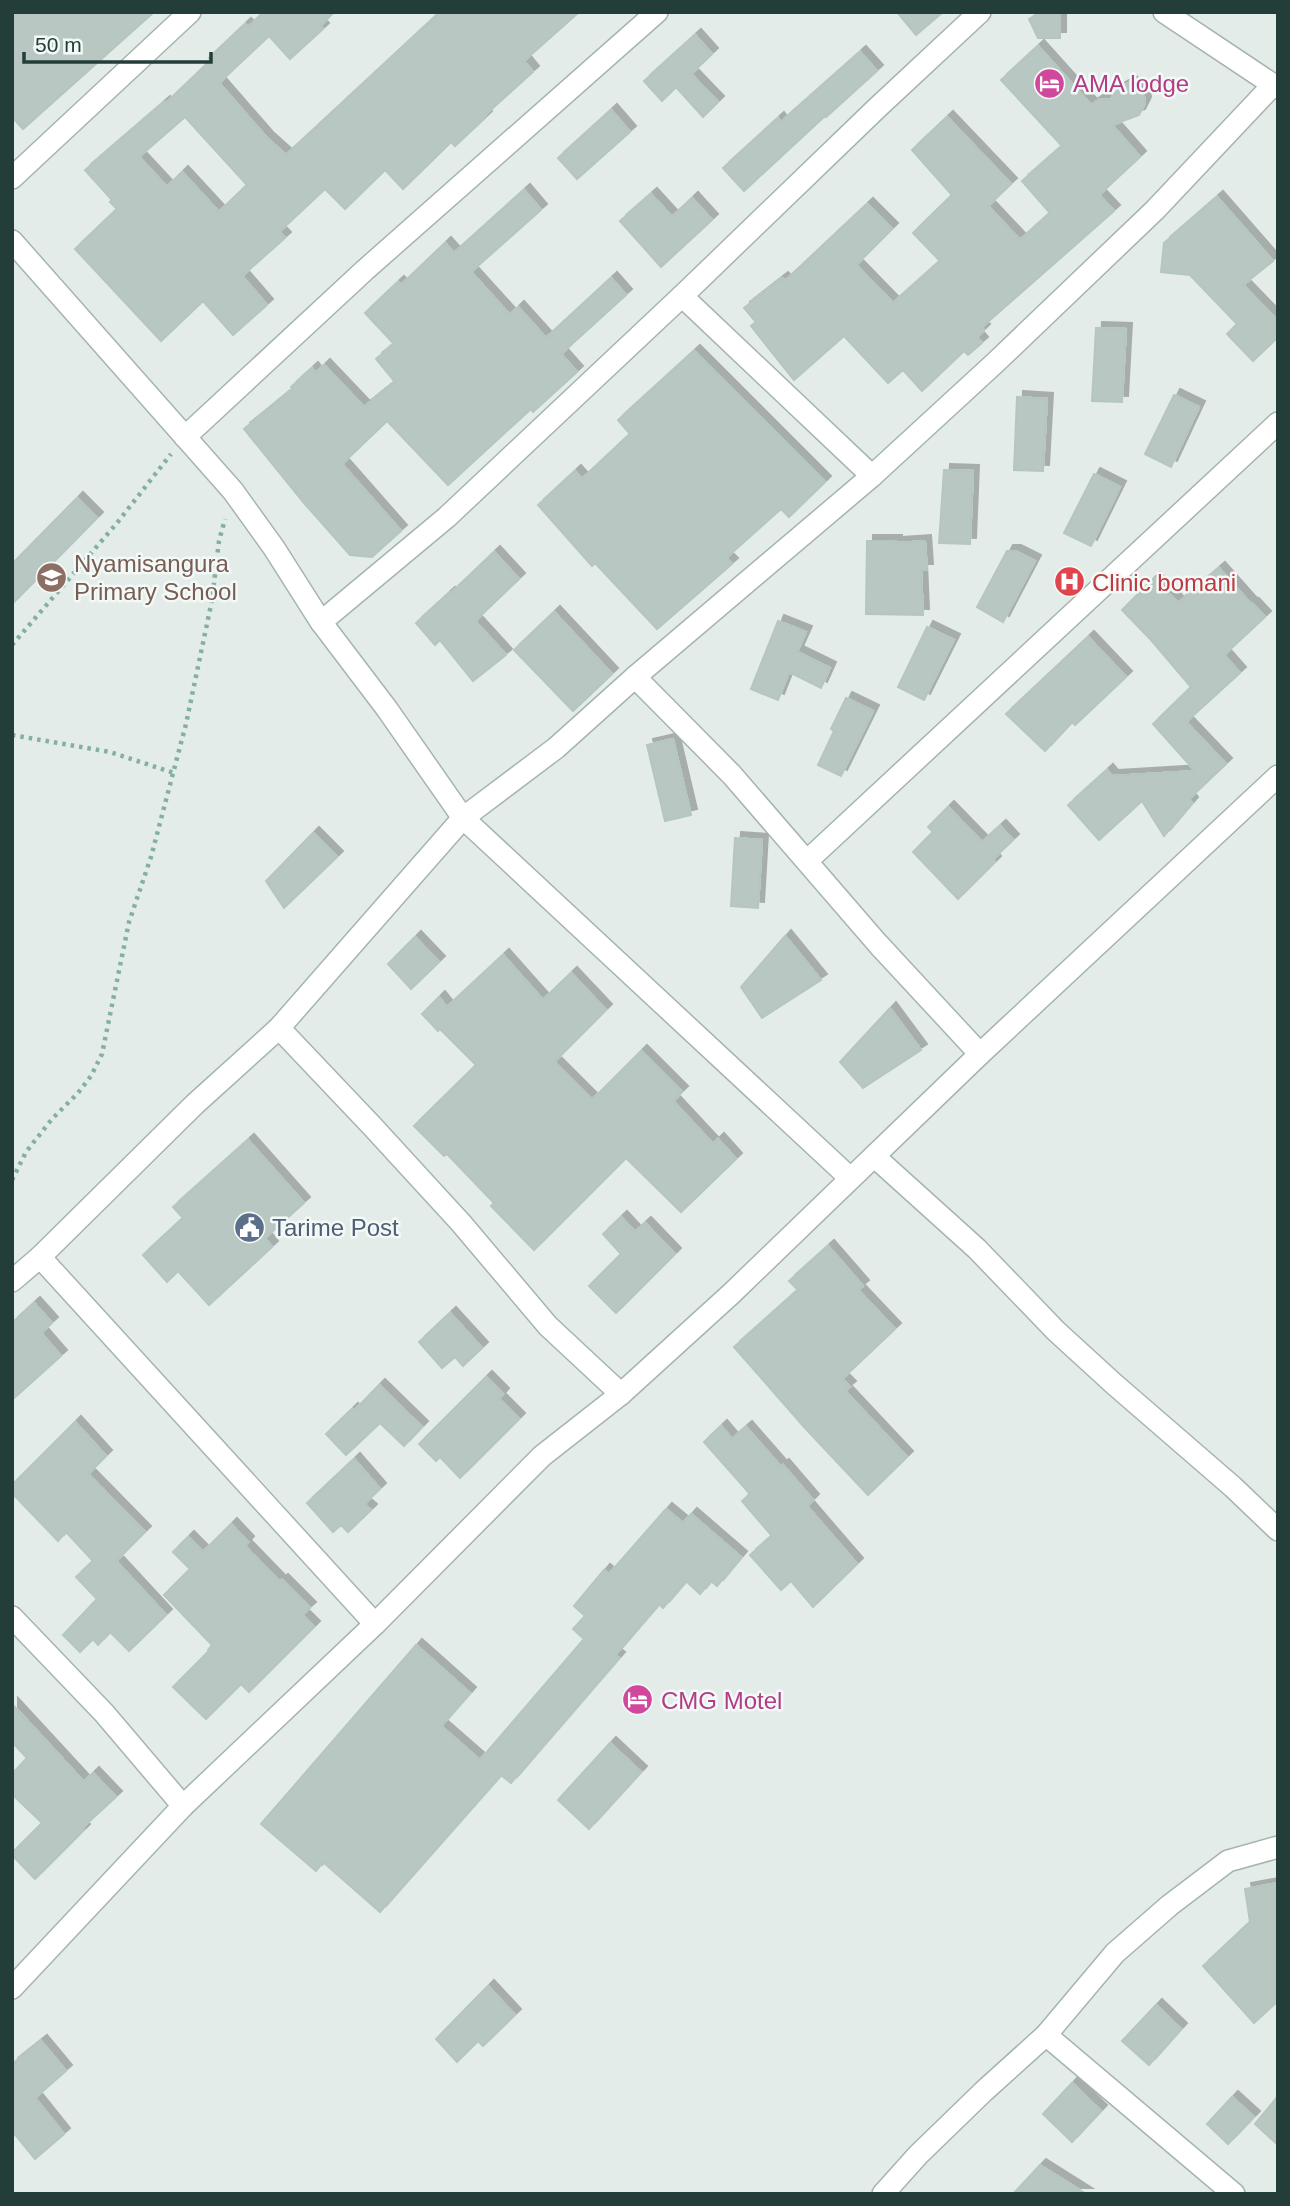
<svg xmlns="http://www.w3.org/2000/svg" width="1290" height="2206" viewBox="0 0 1290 2206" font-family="Arial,sans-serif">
<defs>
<filter id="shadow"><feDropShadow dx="6" dy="-6" stdDeviation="0" flood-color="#0004"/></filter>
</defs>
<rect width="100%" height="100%" fill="#e3ece9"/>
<g fill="#b8c7c2" stroke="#b5c6c0" stroke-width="2" fill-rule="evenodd" filter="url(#shadow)">
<polygon points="12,12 154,12 23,129 12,117"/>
<path d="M264,12h70l-14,14 3,3 -33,30 -21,-23 -50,47 48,55 19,17 154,-143h139l-55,49 9,11 -48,43 1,2 -31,29 -4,-4 -48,47 -18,-19 -40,39 -20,-20 -46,43 6,6 -43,38 25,29 -34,30 -30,-34 -42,40 -86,-92 42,-40 -7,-7 2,-2 -27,-30 79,-68 1,2 46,-44 -2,-2 36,-34 3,3zM185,117l62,68 -28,27 -37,-40 -15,15 -28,-30z"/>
<polygon points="897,12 943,12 916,35"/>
<polygon points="1040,12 1060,12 1060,38 1038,38 1029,19"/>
<polygon points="695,35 712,54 691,74 718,102 703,117 676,87 662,101 644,81"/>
<polygon points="1038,46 1091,105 1100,99 1110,100 1118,89 1130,82 1141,90 1144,96 1145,103 1139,115 1112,125 1140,157 1099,195 1114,211 981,328 984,330 977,337 982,343 968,355 964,351 922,391 903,370 888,383 844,336 794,380 751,326 756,322 744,308 782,278 785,281 867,204 892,229 856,265 893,303 940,261 913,233 952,195 912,150 947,117 1011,184 988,206 1020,240 1050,213 1022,181 1062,146 1001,80"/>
<polygon points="860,52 877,71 826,117 825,116 744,191 723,168 778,118 781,122"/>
<polygon points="611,110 630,132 577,179 558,158"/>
<polygon points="524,190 541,210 471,272 510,315 518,307 546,338 611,278 626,295 561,354 577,372 533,412 531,409 448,485 387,421 342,464 401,531 372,557 350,555 304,503 244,429 293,389 291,387 312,368 316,373 324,365 364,407 395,382 376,359 394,344 365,313 398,282 401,285 445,243 454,253"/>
<polygon points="651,194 672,217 692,198 712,220 661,267 620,221"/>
<polygon points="1217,197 1273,261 1243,285 1278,321 1278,337 1253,361 1227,334 1237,324 1190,275 1161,272 1164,243"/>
<polygon points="1096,328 1126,329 1122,402 1092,401"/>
<polygon points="694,351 825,482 789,517 781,509 726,558 732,564 657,629 595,563 592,566 538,505 575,471 582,479 630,434 618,420"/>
<polygon points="1174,395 1199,407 1171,467 1145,454"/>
<polygon points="1017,397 1047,399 1043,471 1014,470"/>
<polygon points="944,470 973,471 970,544 939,543"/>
<polygon points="1094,474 1120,487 1091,546 1064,533"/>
<polygon points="77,498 97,518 12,604 12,564"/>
<polygon points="867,541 896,541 896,543 925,541 927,570 921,570 923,615 866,614"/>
<polygon points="1007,551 1015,551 1035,561 1003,622 977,607"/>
<polygon points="494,552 519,579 475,621 506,655 473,681 440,640 435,645 416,623 449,593 450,594"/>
<polygon points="1219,568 1250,603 1253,604 1265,617 1224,655 1240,673 1186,722 1226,764 1189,799 1192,803 1164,836 1142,801 1099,840 1068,805 1107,770 1112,776 1195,771 1153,724 1191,687 1151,640 1122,610 1154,578 1178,603"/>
<polygon points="554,612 612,674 573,711 514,650"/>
<polygon points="778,621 806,632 797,652 830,668 821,688 789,672 778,700 751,689"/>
<polygon points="927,627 954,640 924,700 898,687"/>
<polygon points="1088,637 1126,677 1075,725 1072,722 1045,751 1006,714"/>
<polygon points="846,698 873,711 841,776 818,765 834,731 831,729"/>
<polygon points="673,739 691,815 665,821 647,745"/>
<polygon points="948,807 982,842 1000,826 1013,840 993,859 995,862 958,899 913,852 933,832 928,827"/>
<polygon points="313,833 337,857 284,908 266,881"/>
<polygon points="735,838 762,840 758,908 731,906"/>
<polygon points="785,936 821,980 762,1018 741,987"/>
<polygon points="415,937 439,962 411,989 388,964"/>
<polygon points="503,955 543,1000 571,973 606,1010 554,1062 592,1100 641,1051 682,1092 673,1101 713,1144 718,1139 736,1159 681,1212 626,1158 534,1250 491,1206 494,1203 447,1154 444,1156 414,1126 476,1065 440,1029 438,1031 422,1014 439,997 447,1007"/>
<polygon points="890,1008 921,1050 863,1088 840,1062"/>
<polygon points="248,1140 304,1203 265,1238 272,1247 209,1305 178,1271 167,1282 143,1255 183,1218 173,1207"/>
<polygon points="621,1217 635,1232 645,1223 675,1254 616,1313 589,1286 621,1254 603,1234"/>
<polygon points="828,1246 863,1286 858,1290 895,1329 842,1379 850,1387 845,1391 907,1457 868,1495 805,1428 734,1347 798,1290 789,1281"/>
<polygon points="34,1303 52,1323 41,1333 61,1356 12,1400 12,1323"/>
<polygon points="450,1313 482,1348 463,1366 455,1357 442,1368 419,1342"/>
<polygon points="486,1377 503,1394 499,1399 519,1419 460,1478 440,1457 436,1461 419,1444"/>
<polygon points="379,1385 422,1427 404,1446 380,1423 346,1455 326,1434 352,1409 354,1411"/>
<polygon points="75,1422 106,1456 88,1474 145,1532 116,1561 166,1615 129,1651 110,1632 98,1645 93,1639 80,1652 63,1635 97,1599 76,1577 93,1561 66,1532 58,1541 12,1493 12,1485"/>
<polygon points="721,1426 732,1439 746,1427 781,1467 783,1465 813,1500 807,1506 857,1564 813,1607 791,1581 781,1590 750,1555 772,1536 742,1501 750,1494 704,1442"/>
<polygon points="354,1459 380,1489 364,1504 371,1510 348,1532 341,1525 333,1532 307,1503"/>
<polygon points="666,1509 683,1523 691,1514 741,1557 717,1586 711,1581 700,1594 686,1581 663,1608 659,1604 615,1655 619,1658 511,1783 501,1775 380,1912 323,1862 316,1871 261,1824 416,1645 470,1693 441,1726 480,1760 584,1639 573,1629 585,1616 574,1606 604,1570 609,1574"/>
<polygon points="231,1524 248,1542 245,1546 280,1582 282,1580 310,1608 302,1615 314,1627 249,1692 241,1684 206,1719 173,1687 209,1651 208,1650 212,1645 164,1595 190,1569 173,1552 188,1537 203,1552"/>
<polygon points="12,1704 84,1782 93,1773 116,1797 82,1828 84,1830 35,1879 12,1855 12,1853 42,1823 12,1794 12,1774 27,1758 12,1742"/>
<polygon points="610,1743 641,1772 589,1829 558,1800"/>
<polygon points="1278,1883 1278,2001 1254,2023 1203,1966 1250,1922 1245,1889"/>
<polygon points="488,1986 515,2015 483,2046 478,2041 457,2062 436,2039"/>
<polygon points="1156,2005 1181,2029 1149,2065 1122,2041"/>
<polygon points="41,2041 66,2071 35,2098 64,2134 35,2159 12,2131 12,2064"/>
<polygon points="1072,2083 1101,2111 1072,2142 1043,2114"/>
<polygon points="1278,2096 1278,2145 1255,2124"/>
<polygon points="1232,2097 1254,2117 1228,2144 1207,2124"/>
<polygon points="1040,2165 1086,2194 1013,2194"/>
</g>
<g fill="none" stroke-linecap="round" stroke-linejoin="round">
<defs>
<g id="minor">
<polyline points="1164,12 1278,88"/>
<polyline points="12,178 190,12"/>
<polyline points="12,241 233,491 274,548 321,622 387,709 463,818 850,1178"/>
<polyline points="682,296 872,476"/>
<polyline points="185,437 365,270 657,12"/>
<polyline points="321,622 447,517 682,296 877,108 980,12"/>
<polyline points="635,677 732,775 878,944 980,1054"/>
<polyline points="807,861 1278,423"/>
<polyline points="279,1028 372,1126 461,1223 548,1326 621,1394"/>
<polyline points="875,1157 977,1249 1056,1331 1114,1384 1233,1487 1278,1530"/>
<polyline points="40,1257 375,1624"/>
<polyline points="12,1281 40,1257 195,1104 279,1028 463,818 556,748 635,677 872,476 996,362 1155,210 1272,86"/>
<polyline points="12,1617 104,1713 183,1806"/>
<polyline points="12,1988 183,1806 375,1624 542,1456 621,1394 731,1294 980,1054 1278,776"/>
<polyline points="1046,2035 1234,2194"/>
<polyline points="883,2194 918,2155 984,2091 1046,2035 1115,1953 1170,1905 1228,1861 1278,1847"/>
</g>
</defs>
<use href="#minor" stroke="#a6b4b0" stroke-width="24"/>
<g stroke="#84afa4" stroke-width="4.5" stroke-dasharray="3.5 5" stroke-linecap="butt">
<polyline points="12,645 117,523 171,454"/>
<polyline points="12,735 110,752 174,773"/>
<polyline points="12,1180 26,1152 52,1119 78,1093 91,1076 102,1054 129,922 151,857 186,724 212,600 219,541 225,519"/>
</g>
<use href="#minor" stroke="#fff" stroke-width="21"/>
</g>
<defs>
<symbol id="hotel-disc" viewBox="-11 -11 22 22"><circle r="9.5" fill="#d1479c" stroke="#f3f9f6"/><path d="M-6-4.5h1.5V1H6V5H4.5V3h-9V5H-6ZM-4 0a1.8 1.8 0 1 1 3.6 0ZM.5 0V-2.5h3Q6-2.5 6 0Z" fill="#fff"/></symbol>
<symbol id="school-disc" viewBox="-11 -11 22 22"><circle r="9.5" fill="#8d6e63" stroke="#f3f9f6"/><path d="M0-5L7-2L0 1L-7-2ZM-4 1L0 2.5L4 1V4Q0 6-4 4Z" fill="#fff"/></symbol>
<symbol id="hospital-disc" viewBox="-11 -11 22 22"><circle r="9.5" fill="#e0444e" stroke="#f3f9f6"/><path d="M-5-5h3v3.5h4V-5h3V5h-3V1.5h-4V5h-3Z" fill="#fff"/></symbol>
<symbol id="civic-disc" viewBox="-11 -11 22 22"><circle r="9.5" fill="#5c6f8a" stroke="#f3f9f6"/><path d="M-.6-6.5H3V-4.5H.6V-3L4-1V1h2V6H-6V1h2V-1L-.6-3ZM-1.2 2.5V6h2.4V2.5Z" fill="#fff"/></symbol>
</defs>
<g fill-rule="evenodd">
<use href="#hotel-disc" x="1032" y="66" width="35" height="35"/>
<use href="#school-disc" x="34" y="560" width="35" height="35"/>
<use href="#hospital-disc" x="1052" y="564" width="35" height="35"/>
<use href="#civic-disc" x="232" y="1210" width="35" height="35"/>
<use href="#hotel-disc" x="620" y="1682" width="35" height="35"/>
</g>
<g text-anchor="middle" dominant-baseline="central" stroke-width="5" stroke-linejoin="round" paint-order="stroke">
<g font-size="24" fill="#b23c85" stroke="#f3f9f6" text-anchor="start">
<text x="1073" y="83">AMA lodge</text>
<text x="661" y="1700">CMG Motel</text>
</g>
<g font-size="24" fill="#785e54" stroke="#f3f9f6" text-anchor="start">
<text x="74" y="563">Nyamisangura<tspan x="74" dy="28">Primary School</tspan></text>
</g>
<g font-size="24" fill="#be3a42" stroke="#f3f9f6" text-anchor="start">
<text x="1092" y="582">Clinic bomani</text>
</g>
<g font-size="24" fill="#4e5e75" stroke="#f3f9f6" text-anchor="start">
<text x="272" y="1227">Tarime Post</text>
</g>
</g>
<rect width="1290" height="2206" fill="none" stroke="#233d38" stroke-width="28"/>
<path d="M24 52v10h187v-10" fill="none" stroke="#233d38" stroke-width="3.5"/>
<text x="35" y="52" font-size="21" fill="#233d38" stroke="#f3f9f6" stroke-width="5" paint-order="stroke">50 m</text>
</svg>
